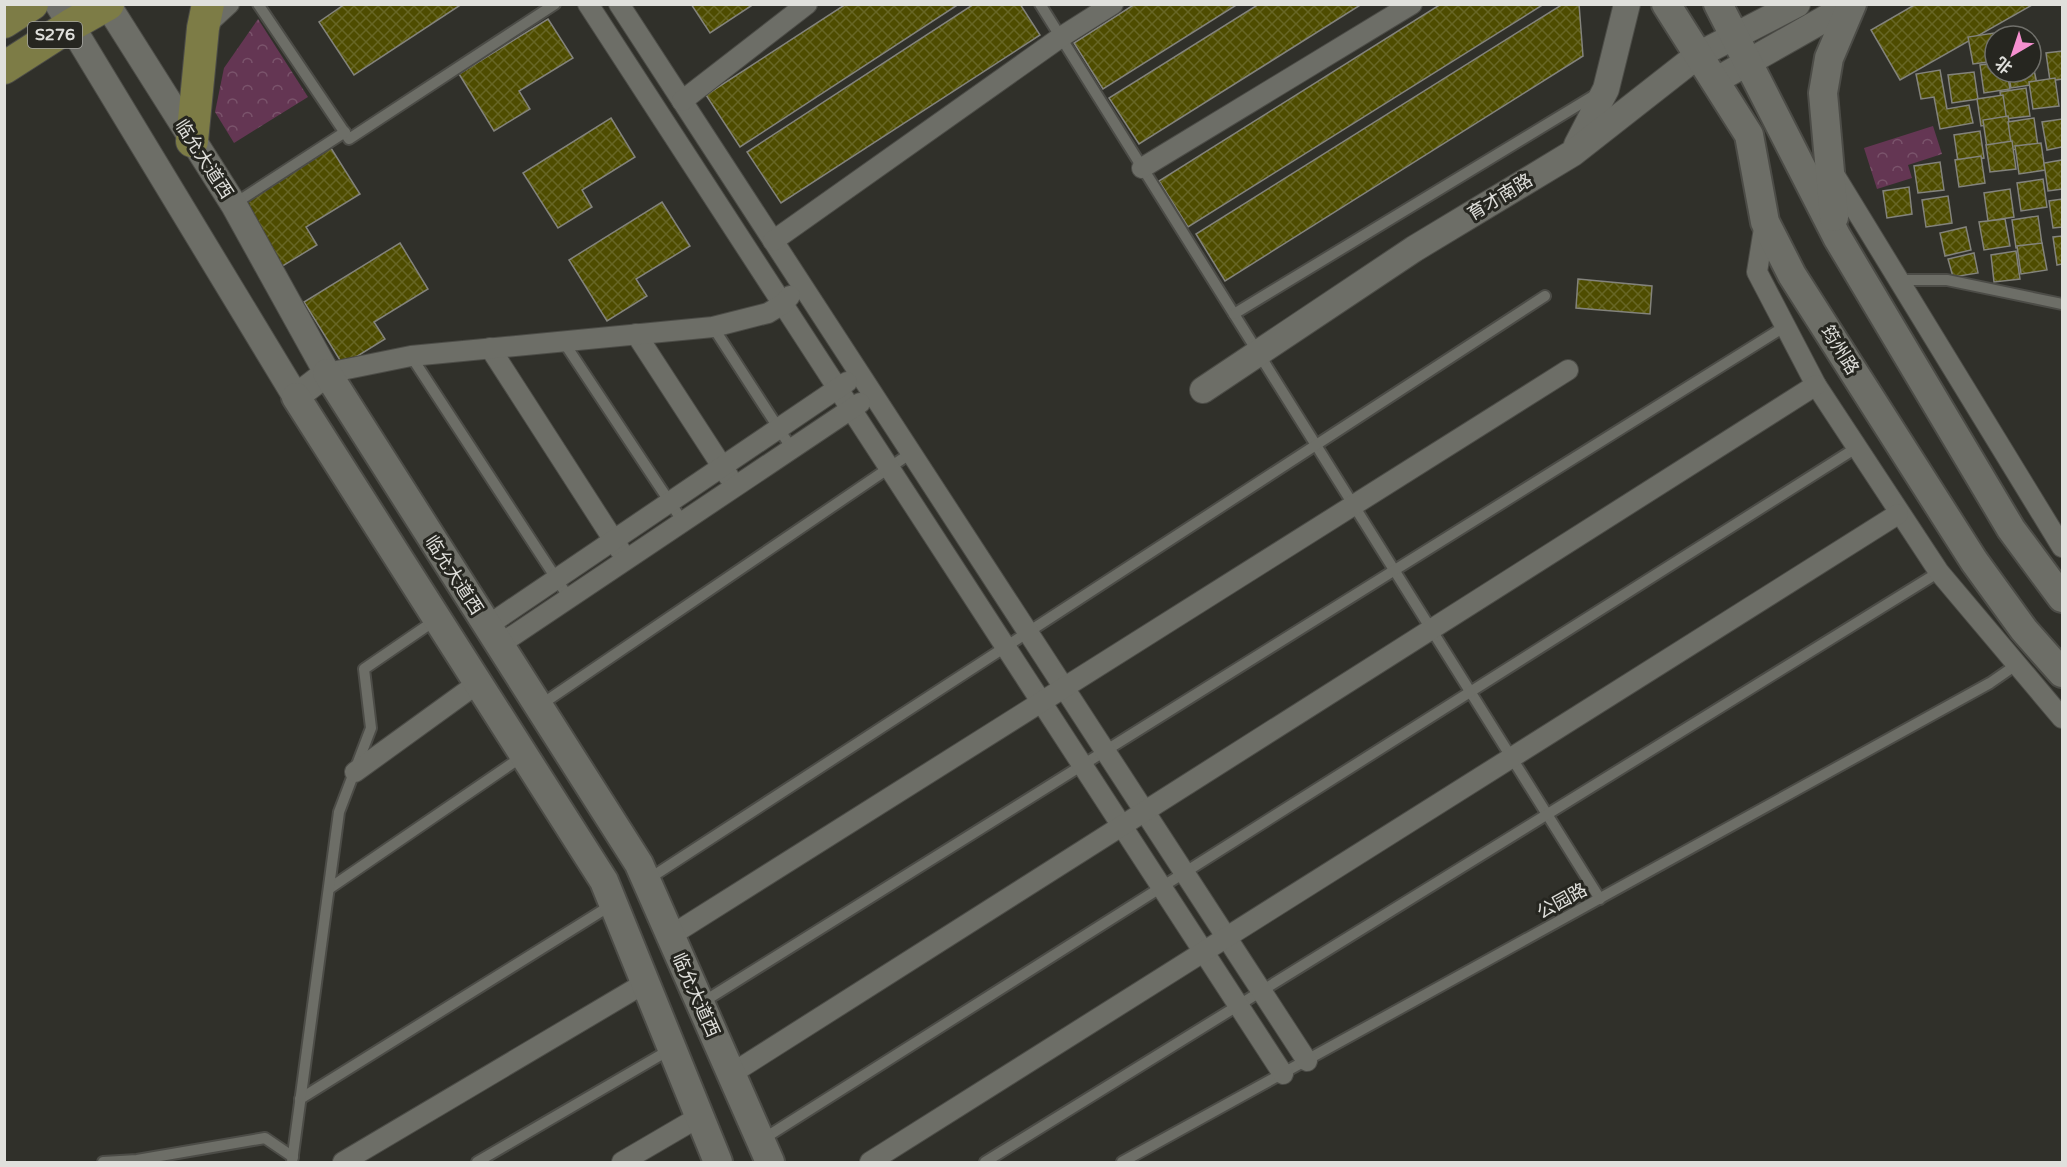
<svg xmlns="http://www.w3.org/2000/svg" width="2067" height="1167" viewBox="0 0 2067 1167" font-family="'Varela Round','Noto Sans SC',sans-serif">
<defs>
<pattern id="park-crowns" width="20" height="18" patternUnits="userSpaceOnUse" patternTransform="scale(1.5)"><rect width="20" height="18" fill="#643653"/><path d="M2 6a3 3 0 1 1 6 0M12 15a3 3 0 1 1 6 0" fill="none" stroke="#7a536b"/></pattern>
<pattern id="building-cross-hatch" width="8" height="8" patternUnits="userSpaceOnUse" patternTransform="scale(1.5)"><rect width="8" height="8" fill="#4e4c00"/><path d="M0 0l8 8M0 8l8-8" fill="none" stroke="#676625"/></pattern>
</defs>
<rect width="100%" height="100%" fill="#30302a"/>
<g fill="url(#park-crowns)">
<polygon points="258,19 308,97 234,143 215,112 224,68"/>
<polygon points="1933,126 1942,154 1908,165 1912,178 1877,189 1864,148"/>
</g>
<g fill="url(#building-cross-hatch)" stroke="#83837c" stroke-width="1.5">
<polygon points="345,4 462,4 354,75 319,22"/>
<polygon points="691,4 754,4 710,33"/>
<polygon points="846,4 959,4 740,147 706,95"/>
<polygon points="974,4 1020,4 1040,35 781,203 747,152"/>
<polygon points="1135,4 1238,4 1103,89 1074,43"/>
<polygon points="1259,4 1362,4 1139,144 1109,98"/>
<polygon points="1441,4 1544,4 1188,227 1159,181"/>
<polygon points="1563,4 1579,4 1583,56 1225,281 1196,234"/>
<polygon points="1916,4 2034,4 1900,80 1871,30"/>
<polygon points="548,19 573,58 519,91 530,109 494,131 459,74"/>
<polygon points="1994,33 1995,61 1973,64 1968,37"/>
<polygon points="2062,51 2062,79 2050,81 2046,53"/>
<polygon points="2031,56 2037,84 2011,88 2008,72 2031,72"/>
<polygon points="1995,63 1995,72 2007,72 2010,89 1984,93 1980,65"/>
<polygon points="1940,70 1947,109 1969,105 1973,123 1940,129 1934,97 1921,99 1916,74"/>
<polygon points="1974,72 1978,99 1952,103 1948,75"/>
<polygon points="2055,78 2059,106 2033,109 2029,82"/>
<polygon points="2026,88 2030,116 2004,119 2000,92"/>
<polygon points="2003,95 2007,122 1981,126 1977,99"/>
<polygon points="2008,116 2013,144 1987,148 1983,120"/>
<polygon points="611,118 635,157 582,190 592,207 558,228 523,173"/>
<polygon points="2034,118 2038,146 2012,150 2008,122"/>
<polygon points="2062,119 2062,147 2047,150 2042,122"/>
<polygon points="1980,131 1984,158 1958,162 1954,135"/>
<polygon points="2012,141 2016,169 1990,172 1986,145"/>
<polygon points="2041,143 2045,170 2019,174 2015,146"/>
<polygon points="329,145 360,194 306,227 317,245 271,273 230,206"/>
<polygon points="1981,156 1985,183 1959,187 1955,160"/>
<polygon points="2062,160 2062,189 2048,191 2044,163"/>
<polygon points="1940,162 1944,190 1918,193 1914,166"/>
<polygon points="2043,179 2047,207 2021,211 2017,183"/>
<polygon points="1909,187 1912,214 1887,218 1883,191"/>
<polygon points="2010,189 2014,217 1988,221 1984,193"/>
<polygon points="1948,196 1952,223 1926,227 1922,200"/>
<polygon points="2062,199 2062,227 2053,228 2049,201"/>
<polygon points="662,202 690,246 636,279 647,296 607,321 569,260"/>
<polygon points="2038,216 2042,244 2016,248 2012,220"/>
<polygon points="2005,219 2010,246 1984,250 1979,222"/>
<polygon points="1966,227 1971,250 1945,256 1940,233"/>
<polygon points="2062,236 2062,264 2057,265 2053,237"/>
<polygon points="400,243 428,289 374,322 385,339 343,365 304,302"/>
<polygon points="2042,243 2047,270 2021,274 2017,246"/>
<polygon points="2016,251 2020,279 1994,282 1991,255"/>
<polygon points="1974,253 1978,273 1953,277 1948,259"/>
<polygon points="1578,279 1652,286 1650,314 1576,308"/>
</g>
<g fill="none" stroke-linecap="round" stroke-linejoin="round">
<defs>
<g id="service">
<polyline points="258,4 349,139 555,4"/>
<polyline points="1040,4 1600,899"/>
<polyline points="234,204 345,132"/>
<polyline points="1898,280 1947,280 2062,304"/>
<polyline points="1234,314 1595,95"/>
<polyline points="713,327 792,449"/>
<polyline points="563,341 683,522"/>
<polyline points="411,356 569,598"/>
<polyline points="539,706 911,453"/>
<polyline points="647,880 1545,296"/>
<polyline points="330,888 523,756"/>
<polyline points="703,1002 1784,327"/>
<polyline points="300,1099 613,904"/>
<polyline points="760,1141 1856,448"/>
<polyline points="103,1162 137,1160 265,1138 293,1157"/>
<polyline points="292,1162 339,812 371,728 364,669 437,619"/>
<polyline points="477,1162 671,1049"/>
<polyline points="985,1162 1939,572"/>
<polyline points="1122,1162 1990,683 2016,665"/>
</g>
<g id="minor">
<polyline points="588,4 1283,1074"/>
<polyline points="619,4 1307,1061"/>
<polyline points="203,28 229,4"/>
<polyline points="682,101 807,4"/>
<polyline points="1142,168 1412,4"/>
<polyline points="1832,171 2062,547"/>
<polyline points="1765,222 1757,272 1816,385 1939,572 2062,718"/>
<polyline points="773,241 1061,37 1113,4"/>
<polyline points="636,334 729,477"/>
<polyline points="490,348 620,550"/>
<polyline points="319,379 327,373 411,356 713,327 768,313 783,304 790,296"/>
<polyline points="487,626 847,382"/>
<polyline points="499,645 860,403"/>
<polyline points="355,772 478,683"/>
<polyline points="670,936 1568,370"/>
<polyline points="731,1074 1816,385"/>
<polyline points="343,1162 645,983"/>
<polyline points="622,1162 699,1117"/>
<polyline points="870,1162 1898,514"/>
</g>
<g id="tertiary">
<polyline points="58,4 296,397 327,373 234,205 107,4"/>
<polyline points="1715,81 1851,4"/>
<polyline points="1577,145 1606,89 1627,4"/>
<polyline points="1203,390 1414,249 1573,153 1698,55 1797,4"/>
</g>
<g id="secondary">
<polyline points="1666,4 1749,135 1765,222 1792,275 1974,561 2024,630 2062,673"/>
<polyline points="1718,4 1837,237 2011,529 2062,598"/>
<polyline points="1834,217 1823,93 1829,58 1852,4"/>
<polyline points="327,373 639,864 770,1162"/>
<polyline points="296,397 604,881 718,1162"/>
</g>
<g id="primary">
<polyline points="4,22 32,4"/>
<polyline points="4,68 71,25 108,4"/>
<polyline points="192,141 203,28 208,4"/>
</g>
</defs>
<use href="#service" stroke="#4c4c47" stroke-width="14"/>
<use href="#minor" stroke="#4c4c47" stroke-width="22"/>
<use href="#tertiary" stroke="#4c4c47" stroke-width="28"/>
<use href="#secondary" stroke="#4c4c47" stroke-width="32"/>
<use href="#primary" stroke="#4c4c47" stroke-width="34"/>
<use href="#service" stroke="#6d6e67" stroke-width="10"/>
<use href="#minor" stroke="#6d6e67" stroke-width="20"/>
<use href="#tertiary" stroke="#6d6e67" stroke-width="26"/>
<use href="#secondary" stroke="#6d6e67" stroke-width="28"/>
<use href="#primary" stroke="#7d7c46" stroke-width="32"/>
</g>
<g text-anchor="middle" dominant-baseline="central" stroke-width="6" stroke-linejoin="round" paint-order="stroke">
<rect fill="#262620" stroke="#a8a8a4" stroke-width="1.5" x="28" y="22" width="54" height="26" rx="4.5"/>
<g font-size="16" font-weight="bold" fill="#e0e0dc">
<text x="55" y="35">S276</text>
</g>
<g font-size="18" fill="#e0e0dc" stroke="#262620">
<text transform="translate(204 159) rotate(57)">临允大道西</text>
<text transform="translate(1500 197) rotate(-31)">育才南路</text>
<text transform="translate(1840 350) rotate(58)">筠州路</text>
<text transform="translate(454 575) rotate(57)">临允大道西</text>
<text transform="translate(1562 901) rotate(-29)">公园路</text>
<text transform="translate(696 995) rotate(66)">临允大道西</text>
</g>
</g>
<rect width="2067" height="1167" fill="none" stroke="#e0e0dc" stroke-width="12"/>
<g transform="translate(2013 54) rotate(219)"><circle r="28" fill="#262620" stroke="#70706b" stroke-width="1.5"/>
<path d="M0-4.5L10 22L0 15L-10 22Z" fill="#f690d0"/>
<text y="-9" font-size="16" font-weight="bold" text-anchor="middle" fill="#e0e0dc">北</text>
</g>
</svg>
